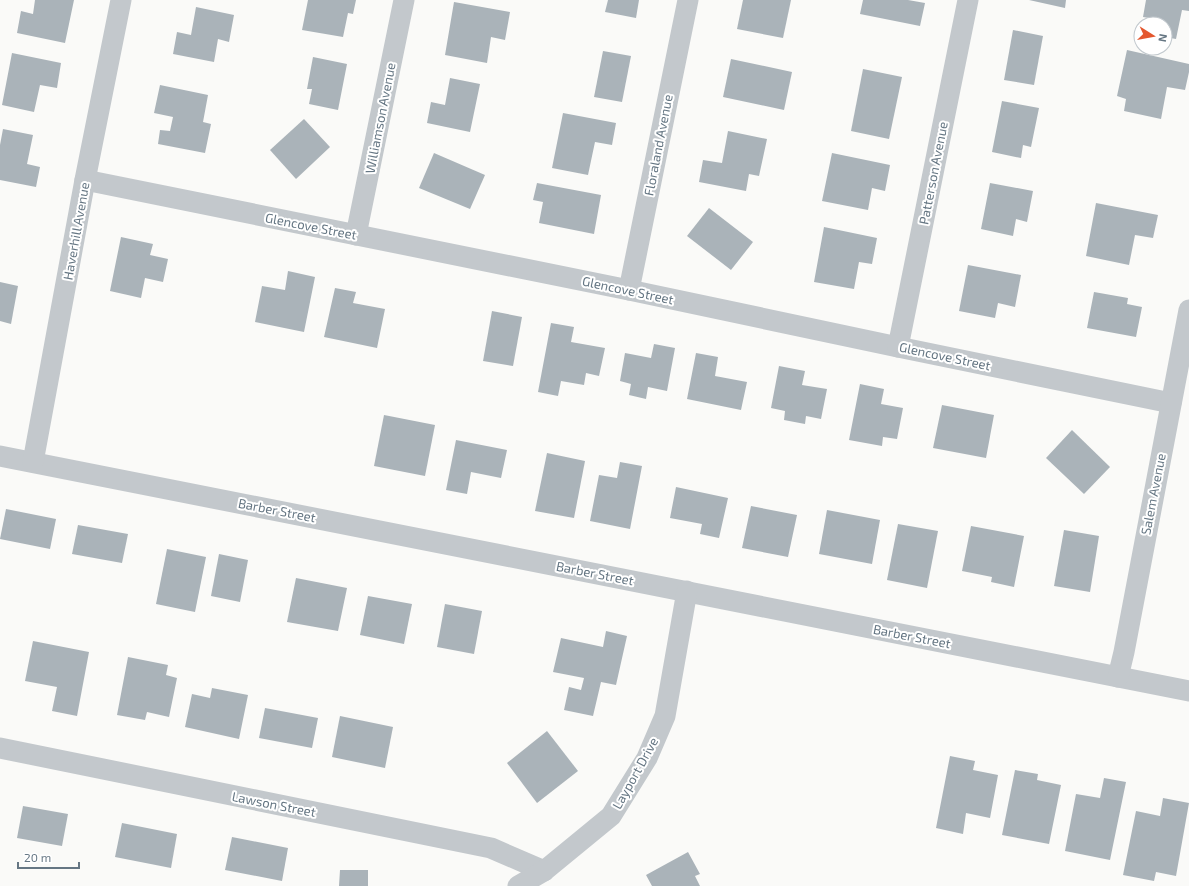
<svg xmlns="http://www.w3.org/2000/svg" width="1189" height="886" viewBox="0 0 1189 886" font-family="'Exo 2',sans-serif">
<rect width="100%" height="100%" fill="#fafaf8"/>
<g fill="#aab3b9">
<polygon points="35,0 74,0 65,43 17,33 21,11 33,14"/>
<polygon points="308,0 356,0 353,14 348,13 343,37 302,30"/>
<polygon points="608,0 639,0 636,18 605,12"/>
<polygon points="743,0 791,0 783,38 737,29"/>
<polygon points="863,0 908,0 925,3 920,26 860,14"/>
<polygon points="1029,0 1066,0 1065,8"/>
<polygon points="1146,0 1189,0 1189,11 1182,10 1176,39 1165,37 1165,24 1148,24 1149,18 1143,17"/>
<polygon points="454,2 510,12 505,40 491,37 487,63 445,55"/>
<polygon points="196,7 234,15 229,42 218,39 214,62 173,54 177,32 191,35"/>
<polygon points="1013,30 1043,36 1034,85 1004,80"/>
<polygon points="1127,50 1189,64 1189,72 1185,90 1167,87 1161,119 1124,111 1126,99 1117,96"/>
<polygon points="603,51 631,56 622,102 594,97"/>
<polygon points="12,53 61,63 57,88 40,85 34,112 2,105"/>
<polygon points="313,57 347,64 338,110 309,104 312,89 307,89"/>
<polygon points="731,59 792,72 784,110 723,97"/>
<polygon points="863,69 902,77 889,139 851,131"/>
<polygon points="450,78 480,84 470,132 427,123 431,102 445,105"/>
<polygon points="160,85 208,95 203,122 211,124 205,153 158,144 160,130 170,131 173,117 154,113"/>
<polygon points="1002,101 1039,108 1031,147 1023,145 1021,158 992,152"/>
<polygon points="563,113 616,123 612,145 595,142 588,175 552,168"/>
<polygon points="304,119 330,147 296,179 270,150"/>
<polygon points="3,129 33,135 27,164 40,167 36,187 0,180 0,145"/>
<polygon points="728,131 767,139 759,176 749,174 746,191 699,182 703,160 722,163"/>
<polygon points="434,153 485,175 470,209 419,188"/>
<polygon points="832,153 890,165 885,191 872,188 868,210 822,201"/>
<polygon points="537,183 601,195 594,234 539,223 543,202 533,200"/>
<polygon points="990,183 1033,191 1027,222 1016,219 1013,236 981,229"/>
<polygon points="1096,203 1158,215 1153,238 1135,235 1129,265 1086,256"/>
<polygon points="709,208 753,242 731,270 687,236"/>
<polygon points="824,227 877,238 872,264 859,262 854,289 814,282"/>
<polygon points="121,237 153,244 150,255 168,259 163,282 145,278 141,298 110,291"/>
<polygon points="968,265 1021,275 1015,307 998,303 995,318 959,311"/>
<polygon points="288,271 315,277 304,332 255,322 262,286 285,290"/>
<polygon points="0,282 18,286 11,324 0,321"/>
<polygon points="335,288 356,292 353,303 385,309 377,348 324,337"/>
<polygon points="1094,292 1128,298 1127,304 1142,307 1136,337 1087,328"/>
<polygon points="492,311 522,317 513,366 483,361"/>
<polygon points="551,323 574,327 571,342 605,348 599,376 586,373 584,385 561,381 558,396 538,392"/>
<polygon points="654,344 675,348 667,391 648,387 646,399 629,395 631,384 620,381 625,353 651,358"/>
<polygon points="696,353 718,357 715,376 747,382 741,410 687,399"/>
<polygon points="779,366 805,371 802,385 827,389 821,419 806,416 805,424 784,420 785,411 771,408"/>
<polygon points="860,384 884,389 881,404 903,408 897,439 883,437 882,446 849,440"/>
<polygon points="942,405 994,415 986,458 933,448"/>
<polygon points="384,415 435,425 425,476 374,466"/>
<polygon points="1072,430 1110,467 1084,494 1046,458"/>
<polygon points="456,440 507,450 501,478 471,472 467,494 446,490"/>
<polygon points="547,453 585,461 574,518 535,511"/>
<polygon points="620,462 642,466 630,529 590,521 599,475 617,478"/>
<polygon points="676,487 728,498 719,538 700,534 702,524 670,518"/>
<polygon points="751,506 797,515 788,557 742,548"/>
<polygon points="6,509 56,519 50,549 0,539"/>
<polygon points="827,510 880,520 872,564 819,554"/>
<polygon points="898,524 938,531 927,588 887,580"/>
<polygon points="78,525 128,534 122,563 72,554"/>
<polygon points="971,526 1024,536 1014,587 991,582 992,577 962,571"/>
<polygon points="1064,530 1099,536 1090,592 1054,586"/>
<polygon points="167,549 206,557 195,612 156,604"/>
<polygon points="219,554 248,560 240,602 211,596"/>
<polygon points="296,578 347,588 338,631 287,622"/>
<polygon points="368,596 412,604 404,644 360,635"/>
<polygon points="445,604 482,611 474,654 437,647"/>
<polygon points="606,631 627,636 616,685 601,682 593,716 564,710 569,687 581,690 584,678 553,672 561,638 603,647"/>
<polygon points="33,641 89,652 77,716 52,711 57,687 25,681"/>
<polygon points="128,657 168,665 166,675 177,678 169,717 147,712 145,720 117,715"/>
<polygon points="212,688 248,695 239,739 185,727 192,694 210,698"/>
<polygon points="265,708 318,718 312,748 259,738"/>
<polygon points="340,716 393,727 385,768 332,757"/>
<polygon points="547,731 578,771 537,803 507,763"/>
<polygon points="950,756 975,761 973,770 998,775 990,818 966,813 963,834 936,828"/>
<polygon points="1015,770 1038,774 1037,780 1061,785 1049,844 1002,835"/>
<polygon points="1104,778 1126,782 1110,860 1065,851 1076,794 1100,798"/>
<polygon points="1163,798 1189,803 1176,876 1156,872 1154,881 1123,875 1136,811 1160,816"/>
<polygon points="23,806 68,814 62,846 17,838"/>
<polygon points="122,823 177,834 171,868 115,857"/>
<polygon points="232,837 288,848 282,881 225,870"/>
<polygon points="688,852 700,874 695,876 700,886 652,886 646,875"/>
<polygon points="340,870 368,870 368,886 339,886"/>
</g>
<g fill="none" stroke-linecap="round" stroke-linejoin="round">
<g stroke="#c3c8cc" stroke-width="21">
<polyline points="85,180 629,290 898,347 1171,403"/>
<polyline points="356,235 404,0"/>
<polyline points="629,290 688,0"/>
<polyline points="898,347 968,0"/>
<polyline points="0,456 1189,691"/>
<polyline points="33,462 85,180 121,0"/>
<polyline points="1118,677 1124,652 1189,310"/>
<polyline points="0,748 491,848 544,871"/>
<polyline points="518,886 544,871 611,816 647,758 665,716 687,591"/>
</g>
</g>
<g text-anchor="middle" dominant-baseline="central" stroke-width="4" stroke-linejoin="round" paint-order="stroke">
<g font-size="13" fill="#657683" stroke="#fff">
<text transform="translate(380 118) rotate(-79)">Williamson Avenue</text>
<text transform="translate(658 145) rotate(-79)">Floraland Avenue</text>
<text transform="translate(933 173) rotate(-79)">Patterson Avenue</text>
<text transform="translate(311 226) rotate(11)">Glencove Street</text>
<text transform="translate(76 231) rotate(-80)">Haverhill Avenue</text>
<text transform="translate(628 290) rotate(12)">Glencove Street</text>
<text transform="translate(945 356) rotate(12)">Glencove Street</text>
<text transform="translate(1153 494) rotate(-79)">Salem Avenue</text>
<text transform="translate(277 510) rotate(11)">Barber Street</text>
<text transform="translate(595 573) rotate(11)">Barber Street</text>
<text transform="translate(912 636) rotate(11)">Barber Street</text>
<text transform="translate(635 773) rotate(-61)">Layport Drive</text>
<text transform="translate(274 804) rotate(11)">Lawson Street</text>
</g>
</g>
<g transform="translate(1153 36) rotate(101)"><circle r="19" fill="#ffffff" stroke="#c1c8cd"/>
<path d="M0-3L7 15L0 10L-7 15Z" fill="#e4572e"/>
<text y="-6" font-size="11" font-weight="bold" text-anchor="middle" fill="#657683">N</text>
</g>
<path d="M18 862v6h61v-6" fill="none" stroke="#657683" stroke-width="2"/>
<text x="24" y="862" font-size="12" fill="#657683" stroke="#ffffff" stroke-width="3" paint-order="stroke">20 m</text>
</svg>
